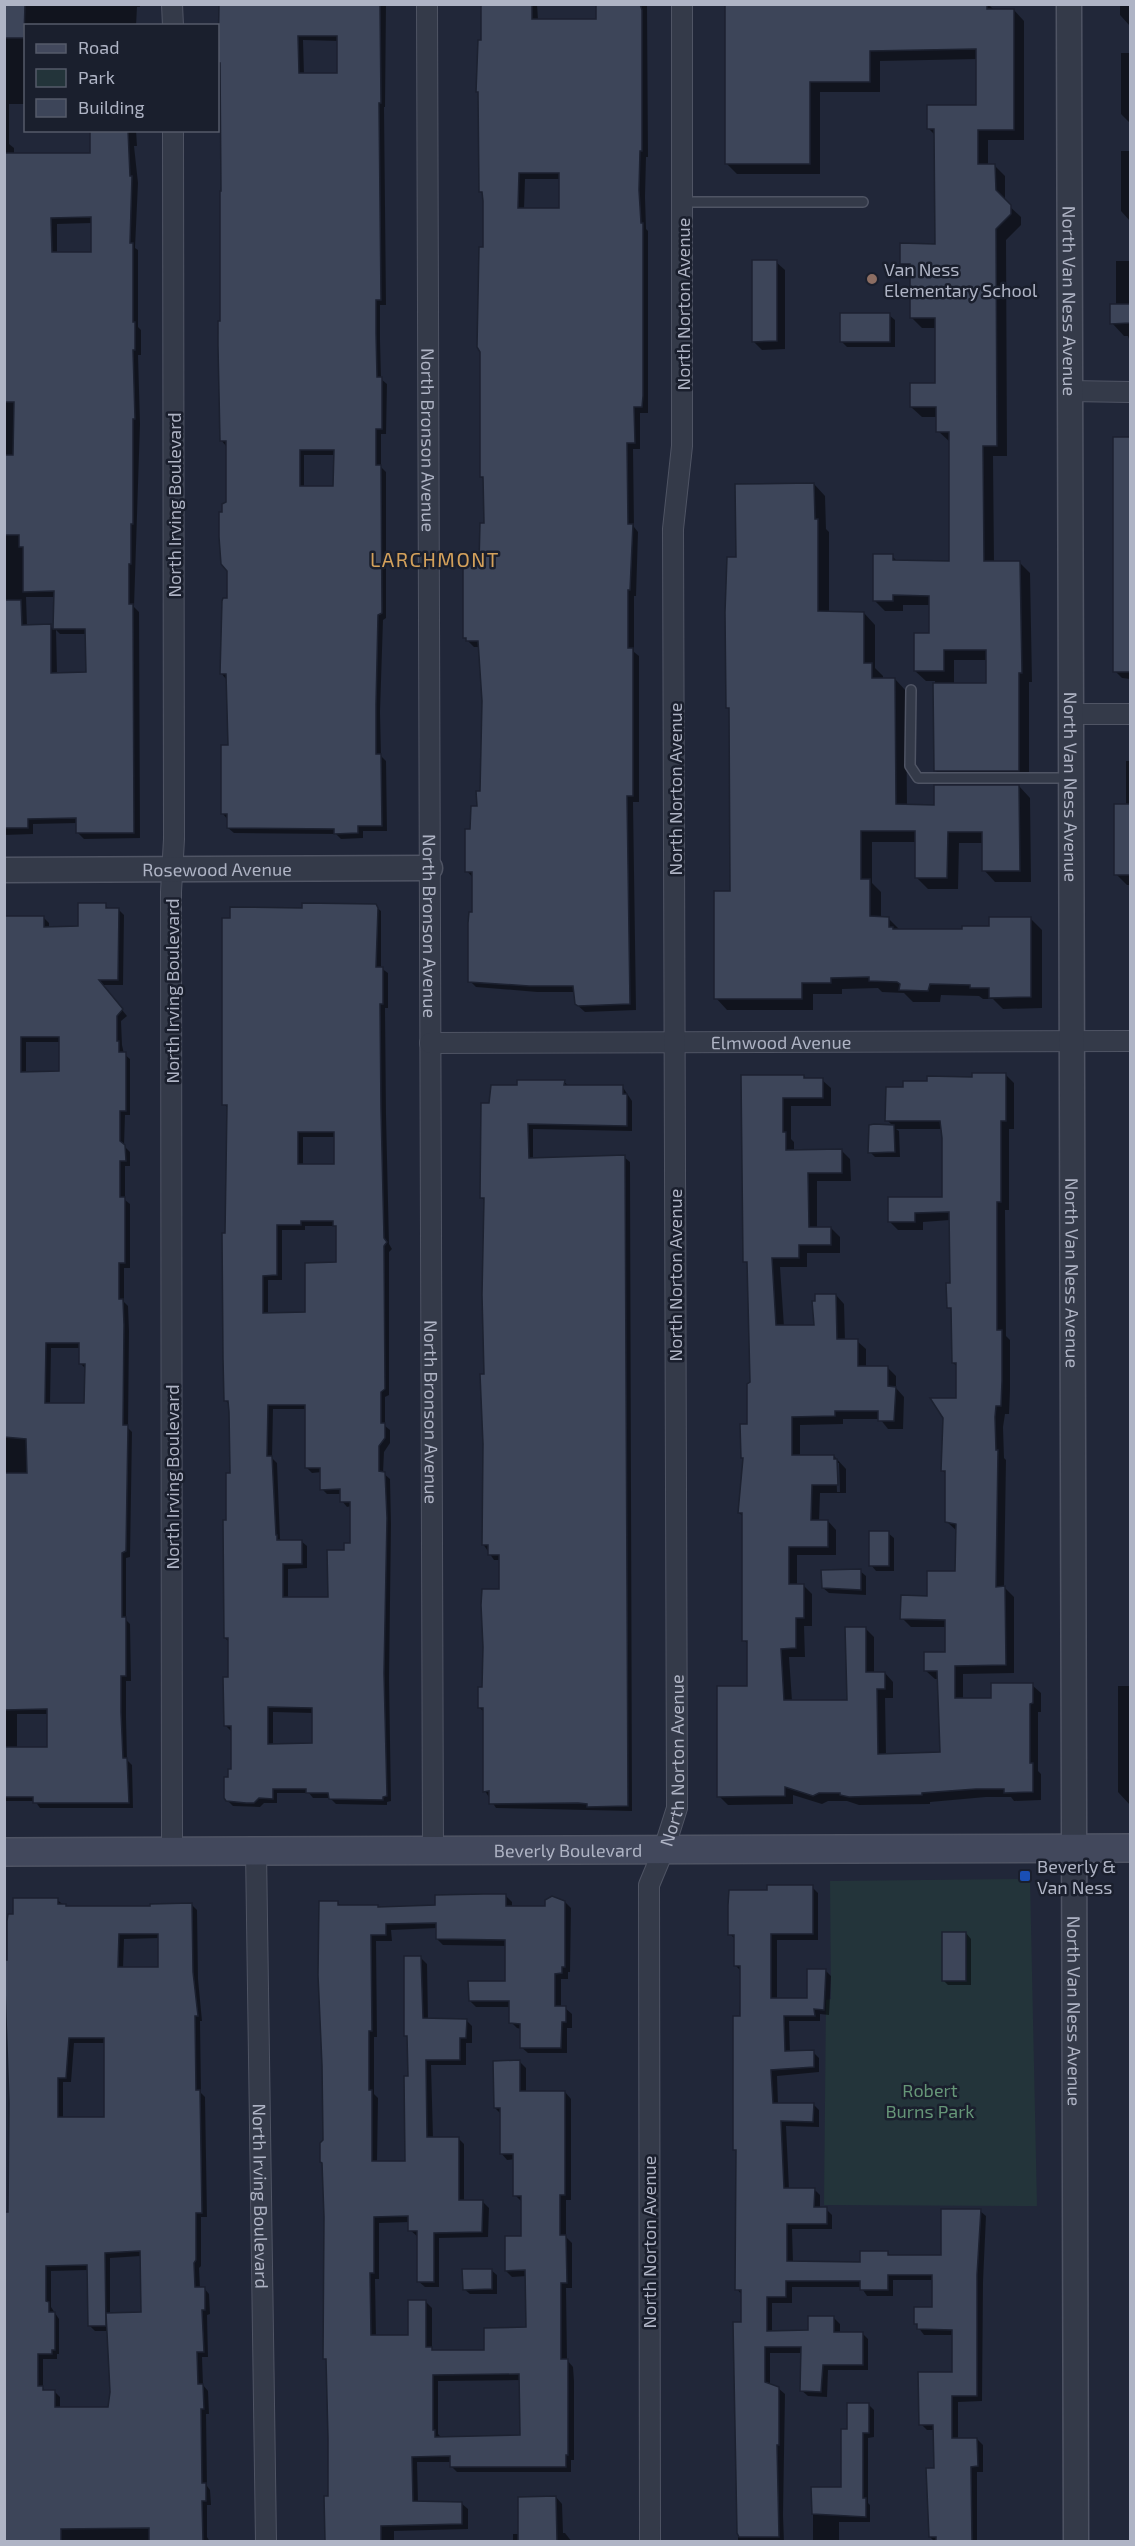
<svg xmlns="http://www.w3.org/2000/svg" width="1135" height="2546" font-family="'Exo 2',sans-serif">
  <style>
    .green { fill: #23343a }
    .shadow { fill: #0007; fill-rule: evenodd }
    .building { fill: #3d4559; stroke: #1c2130; stroke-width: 1.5; fill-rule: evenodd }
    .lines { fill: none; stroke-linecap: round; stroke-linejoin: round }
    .service-casing { stroke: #4f5464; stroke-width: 12 }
    .minor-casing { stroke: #4f5464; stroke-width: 22 }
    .tertiary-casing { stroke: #4f5464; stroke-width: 27 }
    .secondary-casing { stroke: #4f5464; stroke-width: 30 }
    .service { stroke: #343a49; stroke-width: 9 }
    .minor { stroke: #343a49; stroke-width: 20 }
    .tertiary { stroke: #343a49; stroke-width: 24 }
    .secondary { stroke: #42485c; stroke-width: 27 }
    .education-dot { fill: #8d6e63; stroke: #1a1f2d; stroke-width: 2 }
    .transit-dot { fill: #1a4fb4; stroke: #1a1f2d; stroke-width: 2 }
    .labels { text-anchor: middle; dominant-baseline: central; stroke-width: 5; stroke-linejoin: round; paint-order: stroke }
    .poi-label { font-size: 18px; fill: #afb4c5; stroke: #1a1f2d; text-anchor: start }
    .street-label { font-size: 18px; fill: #afb4c5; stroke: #1a1f2d }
    .park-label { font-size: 18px; fill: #669678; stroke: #1a1f2d }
    .neighbourhood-label { font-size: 20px; letter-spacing: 1.5px; fill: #d4a15b; stroke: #1a1f2d }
  </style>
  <rect width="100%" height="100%" fill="#212739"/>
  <path class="green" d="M1030,1879L1037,2206L824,2205L826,2000L831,1999L830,1881Z"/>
  <path class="shadow" d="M4,4H140V7H137L136,26H26V104H9V144L14,148V155H92L91,130H136L137,146H134L138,183L135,248L138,250V327L141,330V355H138L140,424L134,607L139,612L140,838L84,839L78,833V823L33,824V834L4,835ZM92,223V253H57V224ZM26,597H55L54,630L50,626H27ZM56,630L60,634H87L88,673L57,674Z
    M221,4H386L385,107H384L386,305H380V340L381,379L387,384L386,434H381V467L386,472V618L383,620L380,712L381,756L386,761L387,831H363V838L341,839L336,834L234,833L228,828V820L223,814L229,747L226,679L221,673L228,600V570L224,513L228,503L226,446L221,440ZM303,40L339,41V75H304ZM304,455H335V487H304Z
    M481,4H537L538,20H597V4H647L648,157H646L645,197L646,229L648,231V413H640V449H633L634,527L638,532L636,596H634V652L639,656V802H633L636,1010L585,1012L576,1004L575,992H537L476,987L470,981L474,879L467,871L472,830L481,793L484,736L480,647H474L464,637L480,564L486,524L485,480L481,477L485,248L484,195L480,191ZM525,179H561V209H524Z
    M727,4H810V7L988,4L994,10H1014L1024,21V140H988V166H995L1005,176V202L1021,217V225L1006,240L1007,456H993L994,563H1020L1030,573L1032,682H1029V781H947L936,771L935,681H926L915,671L930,634V605H903V611H885L875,601L892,556L898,562H951L950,442L938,431V417H922L911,407L937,384V328H922L911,317V273L901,263L937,245L936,136L929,129L978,106V59L880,61V92H820V174H737L727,164ZM954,660H988V684H954Z
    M1120,4H1130V26L1120,15Z
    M1121,53H1130V123L1121,114Z
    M1121,151H1130V221L1121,211Z
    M1116,261H1130V342L1128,336H1124L1112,323L1116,305Z
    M776,262L785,270V349L762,350L753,341Z
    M889,315L895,320V347H847L842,342Z
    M1130,438V679L1122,678L1115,671Z
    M814,484L825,496L826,529L829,532V613H864L875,625V668L883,676V680L895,679L906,691L907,806H936L1019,786L1030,798L1031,882H995L984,870V843H959L958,889H928L916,877V842H872V883L881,892V918H888L901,931H963L1030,918L1042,930V1008L1003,1009L993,999H983L979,996L941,995L940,1002H913L904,993L882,992L878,988L842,989V994H813V1010H727L716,998L732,892L730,710L728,708L737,559Z
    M1126,761H1130V885H1127L1116,874L1126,805Z
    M105,905L110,910H119L124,915L123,985H102L127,1016L121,1021L122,1045L124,1054L130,1059V1115H125L124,1146L130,1152V1166H125V1200L130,1204V1268H124V1302L128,1306L129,1331L128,1428L132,1432L130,1557L126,1558V1620L130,1624L131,1681H126V1718L127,1760L132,1765L133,1808H40L35,1801H4V917H43L49,923V928H80ZM26,1042H60V1073H26ZM51,1348H80V1363L86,1369V1404H50ZM17,1714H49V1748H17Z
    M375,906L381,911V968L388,973V1008H385L386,1115L389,1244L392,1249L389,1252V1395L385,1397V1426L390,1430V1443L384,1452L383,1473L390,1479L391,1524L389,1679L391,1801L387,1802V1805L336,1804L330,1798H313L309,1793H277V1803H264L260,1807L233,1806L227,1800L232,1771L231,1731L226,1726L230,1679V1643L225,1638L231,1474L230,1405L225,1400L228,1108L224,1104L304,910ZM303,1137H336V1165L303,1166ZM305,1226H335L338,1228V1264L306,1314L268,1315V1280H282V1230H305ZM273,1409H306V1467L312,1473L322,1472V1489L327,1494H342V1501L347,1507L351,1506V1545L345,1551L330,1598H288V1569L307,1568V1546L301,1541H282L280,1539L277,1463L272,1458ZM273,1712L313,1713V1744L273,1745Z
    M1129,918H1130V966Z
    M1005,1074L1014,1083V1129H1009V1210H1005L1006,1336L1010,1340V1390L1009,1414H1005L1003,1427L1004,1458L1006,1460L1004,1587L1014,1597V1673L963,1674V1700H992L1032,1685L1041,1693V1712H1038V1771L1041,1774V1800L1014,1801L1011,1797H986L930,1802V1804L859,1805L847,1801H828L822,1804L793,1795V1804L728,1805L719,1796L749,1688L748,1644L744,1640V1517L739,1513L744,1459L742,1457L749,1425L751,1383L748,1265L745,1261L742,1077L804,1076L807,1080H822L831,1088V1106H791V1139L794,1142V1151L841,1150L850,1159L851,1181H817V1228H831L840,1237V1253H807V1267H780L784,1327L816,1326L836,1295L844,1304L845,1341H857L866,1349V1367H887L896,1376V1388L904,1397L903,1429H888L880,1419H843V1424L800,1425V1456H834L846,1469V1493H820L819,1521H828L836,1530V1555H797V1586H804L812,1594V1626H804L805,1657H789L792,1701L848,1702L865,1628L874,1637V1673H885L893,1682V1698H885L886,1755L942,1754L939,1679H935L926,1671L947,1653L946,1627H911L902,1618L957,1572V1531L947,1522V1475L943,1471L958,1400V1367L953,1363V1311L949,1307L952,1285L950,1220L923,1222V1230H898L889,1221L943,1199L942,1129H896L899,1131L900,1157H875L870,1152L893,1126L887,1120L905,1089ZM836,1463H839L840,1492H837Z
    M564,1082L569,1086H622L632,1101V1131L533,1129V1159L624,1157L630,1162L632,1811L496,1808L485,1791V1713L479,1707L500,1591V1560H494L483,1544L485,1201L481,1197L491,1104L518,1087Z
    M888,1533L894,1538V1571H876L871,1565Z
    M860,1571L866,1576V1595L829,1593L823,1588Z
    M1130,1682V1805L1118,1792V1686H1130Z
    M812,1887L818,1893V1940H777V2000L809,1999L825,1970L831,1976L829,2015L820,2014V2021H789L790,2052H813L819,2058V2072L777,2076L778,2104H813L819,2110V2127L786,2126L789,2189H814L820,2195V2209H826L832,2215V2229H792L793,2262L861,2264L888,2253L891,2256H942L980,2211L986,2216L983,2282L982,2401L958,2402V2439H977L983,2445V2472H977V2542H935L930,2537L935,2470V2430H927L921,2424L953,2373V2335H924L915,2323L933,2309V2280H893V2296H867L861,2287H792V2303H772V2332H810L834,2318L840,2324V2334L862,2333L868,2339V2370H828L827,2397L808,2396L801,2390L803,2353H770V2385L778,2388L785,2394L783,2515L784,2542H738V2420L742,2295L737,2289L738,2152L735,2149L741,1971L735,1965V1939L730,1934L769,1892Z
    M505,1895L512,1902V1908H546L565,1902L571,1908L570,1972H568V1979H561V2008H565L572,2014V2028H567V2053H528L521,2047V2029L517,2028L511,2022V2007H476L470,2001L507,1983V1946L443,1945L437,1939V1928L391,1930L392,1941H376L377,2037H374V2094L378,2098L377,2163H407L410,2078L409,2039L405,2035L421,1958L427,1964L428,2020H466L472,2026V2043H466V2065H431L433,2138H458L464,2144V2202H483L489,2208L488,2237L439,2238V2287H425L418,2281V2237L410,2230V2222L379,2223V2279H375L376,2337H410L426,2302L432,2308V2349L435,2352H486L527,2329V2276L512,2277L506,2271L522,2237L521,2201L515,2195V2159L507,2160L501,2153V2114L495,2108L520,2062L526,2068V2093L565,2092L571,2099V2200H566V2237L572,2243V2288H566L567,2360L573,2367L574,2381V2460H571V2472H457L451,2466V2462H417L418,2502L461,2503L468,2509V2529L394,2531V2542H325L326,2497H329L324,2141L338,1903L341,1906H378L380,1908L437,1906ZM521,2380V2436L441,2437L438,2434V2381Z
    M57,1900L68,1908H152L192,1905L197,1910L198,1979L202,2021H200L201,2093L205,2097L207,2217H201V2266L199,2268L200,2288H204L209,2294L210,2314L207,2315L208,2357H202L203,2385L208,2391L209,2414H206L207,2486L210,2490L211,2505H207V2537L210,2542H4V2238L9,2213L8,1961L15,1915ZM159,1938V1969L123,1968L124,1939ZM74,2043H106V2119H63V2082H71ZM141,2256L142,2313L110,2314V2258ZM88,2270L89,2325L95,2331H109L111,2392L110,2408H60V2397L54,2391L46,2392L43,2388V2359H57V2354H59V2319L51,2307V2271Z
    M966,1933L971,1939V1985H948L943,1980Z
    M491,2270L497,2275V2294H470L464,2289Z
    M868,2404L874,2410V2437L868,2438V2503L870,2505V2522H839V2542H813V2488H842L849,2431Z
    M556,2497L562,2504L563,2533H565L572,2542H513V2534H520Z"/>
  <path class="building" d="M4,4H25L24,38H4Z
    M219,4H380L381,103H379L381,300H376V333L377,377H382V429H376V465H381L382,613L378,615L376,705V754H381L382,826H358V833L334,834V829L227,828V814H221V745H228L226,674H220L222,601L223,598H227V571L221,564L219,537V512H222V504L226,502V441H220L218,346V321H220V191H221L220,63H218ZM298,36H337V73H299ZM300,450H334L333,486H300Z
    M481,4H532V19H596V4H640L642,10V151H640L639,190L641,223H643V396L642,407H634L635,443H627L628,524H633L630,590H628V648H633V796H627L630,1004L578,1006L575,1004L573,986H529L468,982V923L469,912H472V872H465V829H470L471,806H477L476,791H480L482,701L478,641H466V638H463V567L464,562L479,563L480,523H484L483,477H480V352L477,347L479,247H483V201L482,192H479L478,92H476L478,40H481ZM519,173H559V208H518Z
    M987,4V9H1014V130H978V164H995L996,190L1011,205V214L996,229L997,446H983L984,561H1020L1022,673H1019V771H934L933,683H986V650H944V671H914V633H929V596L893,595V601H873V554H893V560L949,561V432H936V407H910V383H935V318H910V264H900V243L935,244L934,129H927V105H976V49L870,51V82H810V164H725V5Z
    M90,130H128L130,176H132L130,243H133V322H135V350H133L135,419H133V524H131V564H129V604H133L134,833H76V818L28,819V828H4V600H21L22,625L51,624V673L86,672L85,629H53L54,591L23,592V547H19V535H4V455H13L14,402H4V153H90ZM91,217V252H52L51,218Z
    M752,260H777V341L752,342Z
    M1110,304H1131V323L1110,324Z
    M840,313H890V342H840Z
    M1113,437H1131V672H1113Z
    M814,483L815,519H818V611L864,612V663H872V678H895L896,804L934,805V785H1019L1020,871H982V832H948L947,878H915V831H861V879H870V916L889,917V927H893V929H962V926H989V917H1031V997L989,998V988H970V985L930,984L928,991L899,990L900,984L897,982L869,981V977L831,978V983H802V999H714V891H730L729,708H726L725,612L727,557H736L735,484Z
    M1114,804H1131V875H1114Z
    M78,903H106V908H119L118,980H99L123,1009L117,1016V1041H119V1052H126V1111H120V1141L125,1145L126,1161H120V1197H125V1263H119V1299H123L124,1325L123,1425H128L126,1551L122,1553V1617H126V1676H121V1712L123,1758H127L129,1803H33V1797H4V1747H47V1709L4,1710V1473H27L26,1439L4,1437V916H44V927L78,926ZM21,1037H59V1071L21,1072ZM46,1343H79V1364H85L84,1403H45Z
    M302,903L376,904L378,908L376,967H383V1004H380L381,1109L384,1238L387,1242L384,1246L385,1389L381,1392V1423H385V1438L379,1446V1471L385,1472L387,1518L384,1673L387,1796L383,1797V1800L329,1799L328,1793H306V1789H273V1799L259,1798L254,1803H246L226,1801L224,1798V1777H228V1769H231V1726H224L223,1677H228V1638H224L223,1520H226V1473H230L229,1412L228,1401H224L223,1359L222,1233H225L227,1105H222V918H230V907L302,908ZM298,1132H334V1164H298ZM301,1221H333V1226H336V1262L305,1263V1312L263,1313V1276L277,1275V1225H301ZM268,1405H305V1468H320V1490L340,1489V1502H350V1543H344V1550H327L328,1597H283V1564H302V1540H277V1535H276L272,1456H267ZM268,1707L312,1708V1743L268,1744Z
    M972,1073H1006V1121H1001V1202H997V1330H1002V1381L1001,1406H996L995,1417L996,1450H998L996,1587L1005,1586L1006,1665L955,1666V1698H991V1683H1033V1703L1030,1704V1763H1033V1792L1004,1793V1789H976L922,1793V1795L849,1797L840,1795V1793H819L813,1796L785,1787V1796L717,1797V1686H747V1641H742V1513H738L743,1458H741L740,1424H747V1384L750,1382L747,1262H743L741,1075H804V1078H823V1098H783V1132H786V1150L842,1149V1173H808L809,1227H831V1245H799V1258H772L776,1325H814L812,1301H815V1294H836L837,1339H858V1366H888V1386L896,1387L894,1421H878V1411H835V1416L792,1417V1455H834V1459H837L838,1485H812L811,1520H828V1547H789V1584H804V1618H796V1648L781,1649L784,1700H847L845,1627H866V1672H885V1689H877L878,1754L940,1752L937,1671H924V1652H945V1620L900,1619L901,1595L927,1596V1571H955L956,1524L945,1522V1471H941L943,1418L930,1398H956V1363H952L951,1308H947L946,1283H950L949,1212L915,1213V1222H888V1197H942V1138L940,1121H885L886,1087H903V1081H927V1076L972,1077Z
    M517,1080H565L564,1085H623V1094H627V1126L528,1124L529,1158L625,1155L628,1806L587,1807V1804L578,1803L489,1804V1791L483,1792V1708H478V1687H482L483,1647L481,1605L482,1589H499V1555H488V1545H482L483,1444L480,1374H484L482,1295L484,1198H480L481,1103H489L491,1085H517Z
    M874,1124L894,1125L895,1152L868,1153L869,1125Z
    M869,1531H889V1566H869Z
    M861,1569V1590L822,1588L821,1570Z
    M767,1885H813V1934H771V1998H807V1969H826L824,2010L814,2009L815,2016H784L785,2051L814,2050V2067L771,2070L773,2103H814L813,2122L781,2121L784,2188H815L814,2207H827V2224H787V2261L860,2262V2251H888V2255H941V2209H981L977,2275V2396H952V2438H977L978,2466L971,2467L972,2541H936V2537H929L926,2468H934L933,2425H919L918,2372H952V2330L917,2329V2324H914V2307H932V2275H888V2290H860V2281H786V2297H767V2331L808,2330V2316H834V2332H863V2365H823L821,2392L800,2391L801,2347H765V2382L779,2387V2445H777L779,2537H739L737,2533L733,2322H741V2290H735L736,2150H733V2016H740V1966H734V1935H728V1905L729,1890H767Z
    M483,1894H506V1906H545V1900L552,1896L565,1901V1967H562V1973L555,1974V2006H566V2022H562L561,2048H520V2024L509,2023V2001H469L468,1981H505V1940L436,1939V1923L386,1924V1935H371L372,2031H369V2090H372V2161H405L404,2076H408L407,2036H404V1956H421L423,2018L467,2019L466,2038H460V2060H426L427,2137H459V2200H483L482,2232L434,2233V2282H417V2231H408V2216L374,2217V2273H370L371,2335H408V2300H426V2347H432V2350H484V2328L526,2327L525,2270L505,2271V2236H521V2196H513V2154H500V2108H494L493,2061L520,2060V2091H565V2195H560V2235H566L567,2283H561V2359H568V2455H566V2467H450V2456L412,2457L413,2501L462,2502V2524L381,2526V2541H325L324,2496H328V2438L326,2359H323L324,2217L322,2163L320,2162V2143L323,2140L322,2065L318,1975L319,1901H338V1905H378V1907L435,1905V1895ZM519,2374L520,2435L435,2437V2430H433V2375Z
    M13,1898H58V1904H66V1906H150V1904L192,1903L193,1972L198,2016H195L196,2090H200L202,2213H196V2260L194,2263L195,2287H205V2310H202L204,2352H197L198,2384H203L204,2409H201L202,2483H206V2501H202L203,2541H149V2528L61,2529V2541H4V2212H8L9,2103L4,1960H7V1921L8,1914H13ZM119,1934H158V1967H118ZM69,2038H104V2117H58V2078H66ZM140,2251L141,2312L106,2313L110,2392L108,2407H55V2390H43V2386H38V2354H52V2350H55V2312H49V2302L46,2301V2266L87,2265L88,2326H106L105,2253Z
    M942,1932H966V1981H942Z
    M462,2269H492V2289L463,2290Z
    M847,2403H869V2433H863V2498H866V2517L812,2514L811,2487H841V2429H847Z
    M556,2496L557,2541H518V2497Z"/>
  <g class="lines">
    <g class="service-casing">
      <path id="service" d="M683,202H863
        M911,690L910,766L918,778H1070"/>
    </g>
    <g class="minor-casing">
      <g id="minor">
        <path d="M172,4L173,26"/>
        <path id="s1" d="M427,4L433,1850"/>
        <path d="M1070,391L1130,392"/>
        <path d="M1070,714H1130"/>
        <path id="s2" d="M430,1043L1130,1041"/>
        <path id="s3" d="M256,1850L266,2542"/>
        <path d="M172,1851L171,892L174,839L173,130"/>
        <path id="s4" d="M650,2542L649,1885L664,1849L677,1808L673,529L682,446V4"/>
      </g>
    </g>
    <g class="tertiary-casing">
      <g id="tertiary">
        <path id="s5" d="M1069,4L1076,2542"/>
        <path id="s6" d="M4,870L430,868"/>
      </g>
    </g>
    <g class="secondary-casing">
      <g id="secondary">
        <path id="s7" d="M4,1852L1130,1848"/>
      </g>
    </g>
    <use href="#service" class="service"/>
    <use href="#minor" class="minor"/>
    <use href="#tertiary" class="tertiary"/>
    <use href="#secondary" class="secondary"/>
  </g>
  <circle class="education-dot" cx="872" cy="279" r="6"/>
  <rect class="transit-dot" x="1019" y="1870" width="12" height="12" rx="3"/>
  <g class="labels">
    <g class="poi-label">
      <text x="884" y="269">Van Ness<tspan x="884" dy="21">Elementary School</tspan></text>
      <text x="1037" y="1866">Beverly &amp;<tspan x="1037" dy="21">Van Ness</tspan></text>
    </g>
    <g class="street-label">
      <text stroke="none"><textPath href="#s5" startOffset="297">North Van Ness Avenue</textPath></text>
      <text transform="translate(683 304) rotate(-90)">North Norton Avenue</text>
      <text stroke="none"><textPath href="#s1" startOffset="436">North Bronson Avenue</textPath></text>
      <text transform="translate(174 505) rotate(-90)">North Irving Boulevard</text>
      <text stroke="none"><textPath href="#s5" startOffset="783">North Van Ness Avenue</textPath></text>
      <text transform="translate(675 789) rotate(-90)">North Norton Avenue</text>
      <text stroke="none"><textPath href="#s6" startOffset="213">Rosewood Avenue</textPath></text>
      <text stroke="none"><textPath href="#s1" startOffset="922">North Bronson Avenue</textPath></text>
      <text transform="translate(172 991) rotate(-90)">North Irving Boulevard</text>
      <text stroke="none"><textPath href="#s2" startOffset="351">Elmwood Avenue</textPath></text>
      <text stroke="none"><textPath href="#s5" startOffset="1269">North Van Ness Avenue</textPath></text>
      <text transform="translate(675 1275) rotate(-90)">North Norton Avenue</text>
      <text stroke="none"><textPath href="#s1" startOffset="1408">North Bronson Avenue</textPath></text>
      <text transform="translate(172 1477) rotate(-90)">North Irving Boulevard</text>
      <text stroke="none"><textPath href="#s4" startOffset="786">North Norton Avenue</textPath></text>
      <text stroke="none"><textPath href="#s7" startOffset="564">Beverly Boulevard</textPath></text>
      <text stroke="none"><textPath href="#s5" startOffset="2007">North Van Ness Avenue</textPath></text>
      <text stroke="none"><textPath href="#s3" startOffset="346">North Irving Boulevard</textPath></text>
      <text transform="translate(649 2242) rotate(-90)">North Norton Avenue</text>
    </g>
    <g class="park-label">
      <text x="930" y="2090">Robert<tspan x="930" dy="21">Burns Park</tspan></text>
    </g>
    <g class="neighbourhood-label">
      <text x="435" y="559">LARCHMONT</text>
    </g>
  </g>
  <rect width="1135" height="2546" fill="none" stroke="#afb4c5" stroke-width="12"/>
  <rect x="24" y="24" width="195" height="108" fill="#1a1f2d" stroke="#565b6a" stroke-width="1.5"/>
  <rect x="36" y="44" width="30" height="9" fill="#42485c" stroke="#565b6a" stroke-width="1.5"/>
  <text x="78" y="54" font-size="18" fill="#afb4c5">Road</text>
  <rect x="36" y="69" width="30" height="18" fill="#23343a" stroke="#565b6a" stroke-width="1.5"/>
  <text x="78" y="84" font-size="18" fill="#afb4c5">Park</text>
  <rect x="36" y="99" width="30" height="18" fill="#3d4559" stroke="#565b6a" stroke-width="1.5"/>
  <text x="78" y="114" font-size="18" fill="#afb4c5">Building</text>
</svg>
